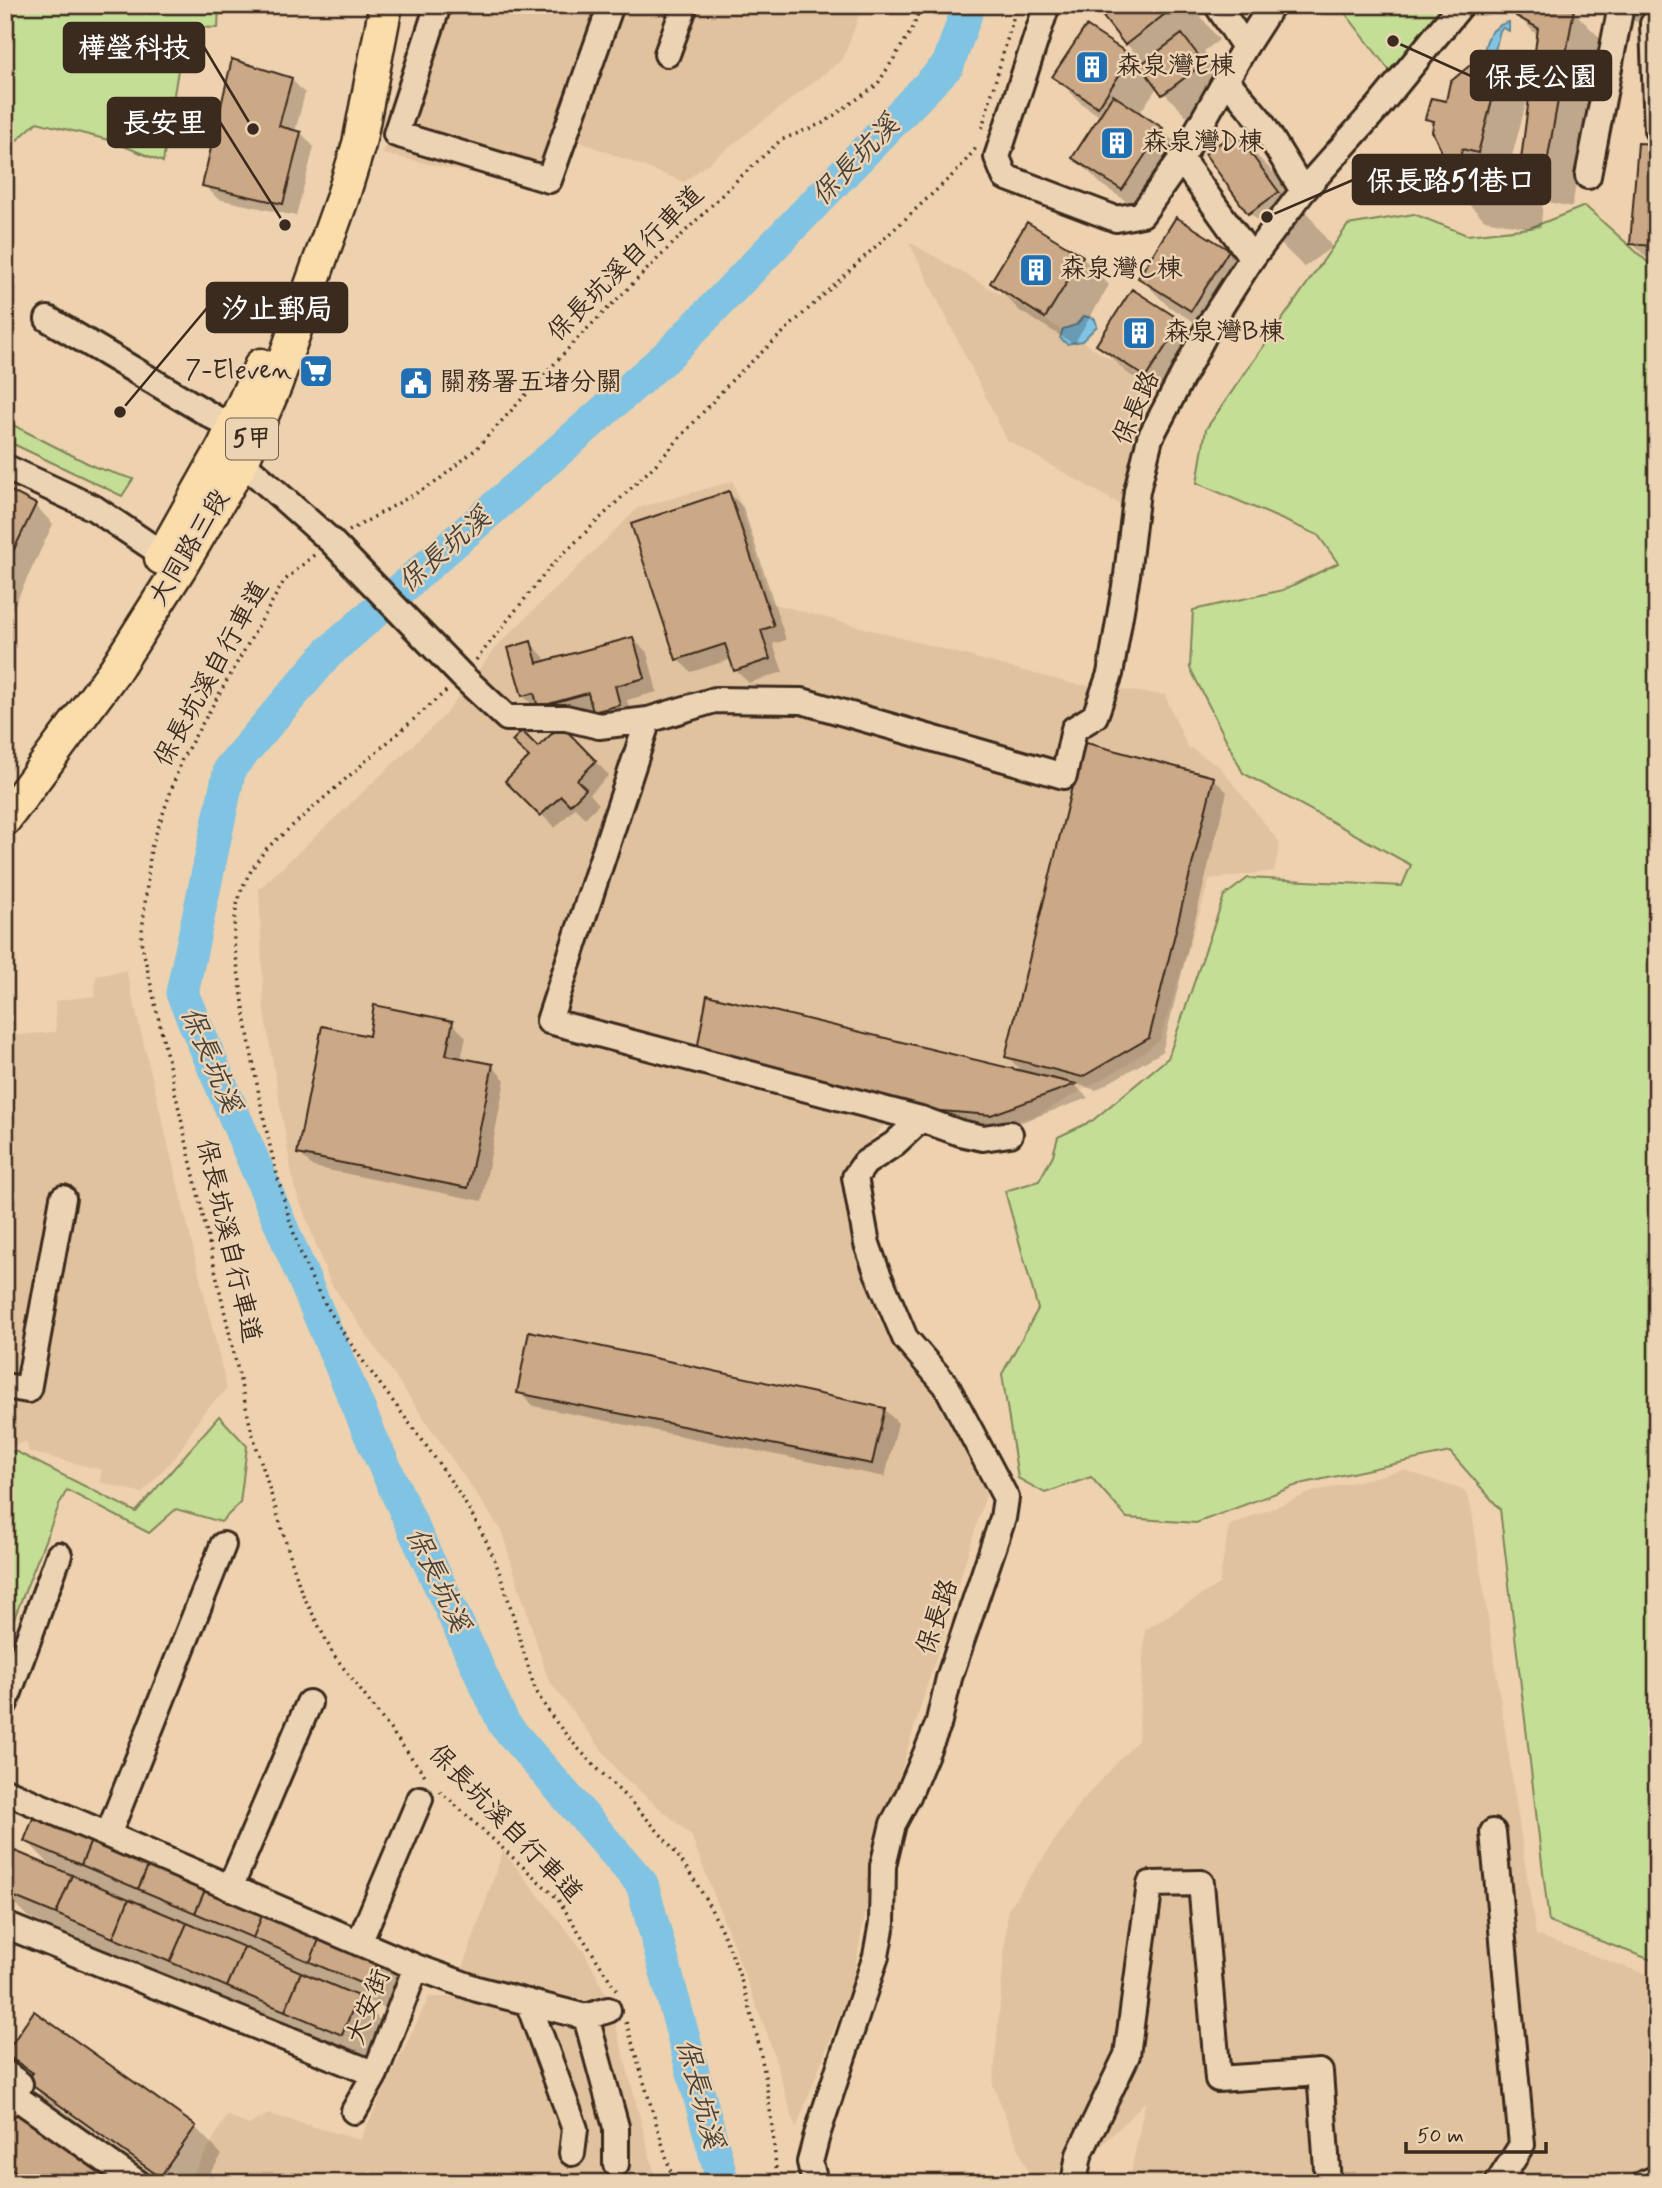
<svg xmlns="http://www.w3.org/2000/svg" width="1662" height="2188" font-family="Mynerve,'LXGW WenKai TC',sans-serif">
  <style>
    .built { fill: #e1c29f }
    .green { fill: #c4de95; stroke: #80845a; stroke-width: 2 }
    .water { fill: #81c3e2; stroke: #658694; stroke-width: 2 }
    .shadow { fill: #0003; fill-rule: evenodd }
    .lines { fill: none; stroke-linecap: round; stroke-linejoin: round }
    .river { stroke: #81c3e2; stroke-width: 33 }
    .building { fill: #cba886; stroke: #3b2a1e; stroke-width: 2 }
    .minor-casing { stroke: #3b2a1e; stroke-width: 30 }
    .major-casing { stroke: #3b2a1e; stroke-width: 37 }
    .path { stroke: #3b2a1e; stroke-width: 3.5; stroke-dasharray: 2 5; stroke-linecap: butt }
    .minor { stroke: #ebd3b3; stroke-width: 24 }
    .major { stroke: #fbddab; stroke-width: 32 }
    .labels { text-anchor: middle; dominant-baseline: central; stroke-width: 5; stroke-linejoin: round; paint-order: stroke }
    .shield { fill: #ebd3b3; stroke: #705d4b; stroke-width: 2 }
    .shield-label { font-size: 24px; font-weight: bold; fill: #3b2a1e }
    .poi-label { font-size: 26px; fill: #3b2a1e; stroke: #ebd3b3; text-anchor: start }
    .street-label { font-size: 26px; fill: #3b2a1e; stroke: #ebd3b3 }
    .water-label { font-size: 28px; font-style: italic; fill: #46413b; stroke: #ebd3b3 }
    .leader { fill: none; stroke: #3b2a1e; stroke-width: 2.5 }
    .callout-dot { fill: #3b2a1e; stroke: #ebd3b3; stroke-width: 2.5 }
    .callout { fill: #3b2a1e; stroke: #3b2a1e; stroke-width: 2.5 }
    .callout-label { font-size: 28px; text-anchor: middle; font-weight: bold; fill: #fff }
  </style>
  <rect width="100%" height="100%" fill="#eed1ae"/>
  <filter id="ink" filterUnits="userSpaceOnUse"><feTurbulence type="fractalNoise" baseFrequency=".0143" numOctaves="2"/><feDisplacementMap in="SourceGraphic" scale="14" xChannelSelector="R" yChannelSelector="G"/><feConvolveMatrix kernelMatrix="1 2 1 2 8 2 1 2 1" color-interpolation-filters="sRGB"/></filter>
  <g filter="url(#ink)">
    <path class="built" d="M428,5H863L843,59L684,182L578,141L557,192L383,154Z
      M909,242L1080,340L1147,383L1121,505L1007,440Z
      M733,481L771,603L1073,684L1165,695L1187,746L1220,767L1280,843L1274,871L1210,879L1160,1040L1127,1065L1036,1116L987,1128L892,1116L845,1168L850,1205L871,1275L877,1317L936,1383L991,1478L880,1839L852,1982L796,2129L768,2036L691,1835L621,1775L548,1679L501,1530L330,1282L294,1186L264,1011L259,889L443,717L497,646L638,508Z
      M126,970L227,1389L203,1413L177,1455L142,1493L100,1482L102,1470L29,1452L26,1442L5,1447V1036L56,1032L55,1001L95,996L96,976Z
      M1404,1470L1465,1491L1471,1506L1536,1935L1657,1978V2183H1129L1145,2102L1092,2155L1032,2182L993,2085L1008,1909L1081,1802L1138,1740L1145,1630L1219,1584L1229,1526L1312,1492Z
      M503,1851L585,1953L610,2003L657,2183H188L227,2115L248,2125L269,2114L360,2140L429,1997H453Z"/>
    <path class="green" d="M5,5H219L218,28L185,27L163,162L109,140L37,122L5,151Z
      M1339,5H1449L1392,74Z
      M1585,206L1651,265L1657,267V1962L1549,1922L1500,1509L1450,1452L1300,1484L1196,1523L1127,1518L1091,1477L1045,1493L1018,1478L1002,1374L1038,1309L1005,1191L1039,1181L1053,1155L1058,1137L1092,1121L1168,1058L1224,896L1248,878L1402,886L1411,865L1243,773L1190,668L1193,610L1283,590L1338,563L1318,535L1197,483L1206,429L1348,225L1414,214L1467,235L1530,228Z
      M5,421L95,467L133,479L122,496L5,440Z
      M219,1416L247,1446L240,1503L221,1522L176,1509L149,1533L67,1490L60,1503L5,1641V1453L15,1451L136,1512Z"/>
    <path class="water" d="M1509,22V31L1503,28L1500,30L1494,55L1491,56L1485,47C1488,33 1496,25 1509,22Z
      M1084,316L1095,319L1097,326L1082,341L1067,344L1060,338L1063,329L1076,325Z"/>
    <path class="shadow" d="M1097,5H1192L1219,40L1204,51L1231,91L1191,121L1158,86L1139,114L1161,129L1189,157L1150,217L1102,185L1074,157L1101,117L1082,104L1054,76L1131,58L1140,68L1146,63L1126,44Z
      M1595,5H1657V30Z
      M1573,11L1601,39L1572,207L1548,202L1543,197L1541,227L1534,229L1485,220L1457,193L1459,183L1447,171L1435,126L1427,118L1500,68L1528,96L1511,160L1521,169L1539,37L1518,16Z
      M291,79L305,93L295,132L301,133L314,147L296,216L218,199L204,185Z
      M1235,134L1290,189L1332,247L1304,267L1250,213Z
      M1657,146V258L1646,257L1632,243Z
      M1177,219L1228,251L1256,279L1220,338L1168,306L1140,278Z
      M1082,257L1109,285L1074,344L1020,311L992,283Z
      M1133,291L1181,323L1209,350L1174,404L1126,372L1098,345Z
      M5,490L35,505L53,524L6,623Z
      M729,493L743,507L786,640L773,644L783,672L749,683L735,670L732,659L691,672L677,659Z
      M633,639L647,652L657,692L627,700L632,718L608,724L594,708L553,719L537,709L523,696L531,643L544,657L546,662Z
      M561,727L609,775L590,794L599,804L585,818L575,808L555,828L508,781Z
      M1213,778L1227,792L1162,1052L1096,1090L1073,1083L1088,1098L1005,1128L943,1123L713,1063L1024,1074L1007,1056Z
      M452,1023L466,1037L461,1060L492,1066L505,1080L482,1201L313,1167L299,1153L370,1038Z
      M519,1392L885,1410L898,1423L885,1477L533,1406Z
      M41,1804L410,1976L395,2012L356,1996L385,2025L370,2062L28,1917L5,1894V1878L54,1869L26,1840Z
      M5,1932L17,1944L5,1979Z
      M6,2053L195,2127L222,2155L203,2183H166L168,2180L57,2101V2106L165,2183H160L125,2158L112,2177L120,2183H23L5,2169V2098L34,2100L40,2092L29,2081L31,2078ZM49,2102L80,2126L77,2130L45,2107ZM90,2133L114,2150L111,2154L88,2137Z"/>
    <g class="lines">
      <path class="river" d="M723,2183L642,1884L504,1724L371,1437L182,993L230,768L328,653L669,354L948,65L969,5"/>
    </g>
    <path class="building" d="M1094,5H1158L1165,14L1125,45Z
      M1521,5H1564L1574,9L1544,180L1519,175L1538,28L1516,16Z
      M1633,5H1657V15Z
      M1086,26L1132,56L1098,107L1052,77Z
      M1182,34L1204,63L1162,95L1140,65Z
      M232,59L292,78L279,126L301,132L283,204L202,186Z
      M1475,61L1501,67L1478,153L1462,149L1457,174L1445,172L1441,150L1432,131L1434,121L1425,119L1431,98L1446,101L1450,82Z
      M1113,95L1163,128L1122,190L1072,158Z
      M1235,132L1279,192L1248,214L1205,154Z
      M1638,143L1657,144V222L1654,221L1653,246L1630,244Z
      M1176,217L1229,250L1191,311L1138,278Z
      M1027,222L1083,256L1045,318L990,283Z
      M1132,289L1182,321L1146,377L1096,345Z
      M5,488L36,504L5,568Z
      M729,491L774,626L761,630L770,659L734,671L725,644L676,660L631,524Z
      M633,637L645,678L615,686L620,705L593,712L588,693L538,707L534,693L522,696L508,648L531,641L537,663Z
      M561,725L596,761L577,780L586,789L570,805L561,796L540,816L505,781L529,757L512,741L522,731L538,747Z
      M1083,742L1214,777L1149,1038L1082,1077L1005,1057Z
      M707,995L1076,1084L991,1115L928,1110L697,1050Z
      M374,1005L453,1021L446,1055L493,1064L468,1188L297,1154L322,1026L369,1036Z
      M529,1331L885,1408L872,1464L517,1393Z
      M40,1801L97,1826L81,1865L24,1841Z
      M97,1826L155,1850L138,1889L81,1865Z
      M155,1850L212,1874L195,1913L138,1889Z
      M15,1851L72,1875L56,1914L5,1893V1874Z
      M212,1874L269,1898L253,1938L195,1913Z
      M72,1875L129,1899L113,1938L56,1914Z
      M269,1898L326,1922L310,1962L253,1938Z
      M129,1899L187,1923L170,1962L113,1938Z
      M326,1922L384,1947L367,1986L310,1962Z
      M187,1923L244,1947L227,1987L170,1962Z
      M244,1947L301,1972L285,2011L227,1987Z
      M301,1972L358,1996L342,2035L285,2011Z
      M34,2011L196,2126L160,2177L26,2081L33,2073L5,2054Z
      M15,2106L123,2183H31L5,2164V2120Z"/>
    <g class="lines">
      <g class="minor-casing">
        <path id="minor" d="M438,5L396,134L549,180L611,5
          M1047,5L997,157L1005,177L1116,219L1142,214L1181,159L1252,258
          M1217,5L1245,47L1226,80L1260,120L1303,191
          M1653,24L1657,130
          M1245,47L1272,5
          M667,54L685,5
          M1181,159L1226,80
          M1588,176L1620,11
          M48,319L232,428
          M231,452L331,541L462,676L507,718H566L599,726L648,720L715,700L802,701L1064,776L1074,729L1095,716L1110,674L1127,575L1137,491L1150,438L1211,322L1252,258L1303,191L1379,106L1461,5
          M5,467L94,508L177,564
          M648,720L549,1021L921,1119L960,1133L983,1138L1010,1134
          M5,1386L28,1390L63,1198
          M5,1703L59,1555
          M5,1791L416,1967L477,1989L586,2017L608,2010
          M1493,1832L1522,2145L1498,2183
          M108,1835L223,1545
          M230,1888L309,1703
          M5,1925L375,2074
          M359,1943L420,1799
          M528,2002L575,2129L572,2153
          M586,2017L616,2127V2164
          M5,2073L20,2084L8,2104
          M13,2095L138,2183
          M354,2111L375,2074L416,1967
          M815,2183L810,2162L817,2135L876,1956L882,1923L883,1866L893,1824L908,1796L938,1725L949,1678L1003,1518L1006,1498L946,1385L905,1338L877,1272L867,1244L855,1177L865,1163L894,1144L921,1119
          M1074,2183L1079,2155L1127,2055L1150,1884L1201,1883L1218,2079L1320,2072L1328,2183
          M1645,2183L1657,2178"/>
      </g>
      <g class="major-casing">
        <path id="major" d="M161,558L224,446L261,365
          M5,819L115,670L181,566L242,462L275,386L342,199L359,144L386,5"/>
      </g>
      <path class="path" d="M982,128L1017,5
        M349,531L436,482L476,449L577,339L736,181L781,140L823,123L877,85L913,28L921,5
        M314,555L284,581L182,759L151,848L141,941L251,1429L301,1591L333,1654L427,1778
        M476,660L551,566L659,461L733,379L958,170L976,148
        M446,691L267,848C242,880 233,902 234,943C246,1023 258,1103 279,1182C289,1219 300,1259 319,1293C367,1379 441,1451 486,1541C505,1579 513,1619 526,1659C530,1672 533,1687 540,1698C570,1749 617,1784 655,1828C742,1925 769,2056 777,2183
        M440,1791L557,1898L617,1991
        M626,2022L674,2183"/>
      <use href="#minor" class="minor"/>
      <use href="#major" class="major"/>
    </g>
  </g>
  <defs>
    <g id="building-square" transform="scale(1.75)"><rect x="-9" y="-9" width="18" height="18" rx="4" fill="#1f6fb2" stroke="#ebd3b3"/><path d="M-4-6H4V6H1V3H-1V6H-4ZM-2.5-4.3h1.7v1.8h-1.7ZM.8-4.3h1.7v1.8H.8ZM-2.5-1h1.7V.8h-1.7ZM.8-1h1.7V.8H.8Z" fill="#fff"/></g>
    <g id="supermarket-square" transform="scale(1.75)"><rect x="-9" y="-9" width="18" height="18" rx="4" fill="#1f6fb2" stroke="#ebd3b3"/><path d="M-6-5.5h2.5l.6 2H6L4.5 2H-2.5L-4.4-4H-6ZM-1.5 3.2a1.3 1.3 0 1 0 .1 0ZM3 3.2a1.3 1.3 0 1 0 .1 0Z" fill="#fff"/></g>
    <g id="civic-square" transform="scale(1.75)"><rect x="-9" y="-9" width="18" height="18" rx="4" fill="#1f6fb2" stroke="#ebd3b3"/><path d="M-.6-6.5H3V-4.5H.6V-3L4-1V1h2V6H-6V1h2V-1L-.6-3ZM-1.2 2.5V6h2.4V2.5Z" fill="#fff"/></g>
  </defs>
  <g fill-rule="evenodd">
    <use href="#building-square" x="1092" y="67"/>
    <use href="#building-square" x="1117" y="143"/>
    <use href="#building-square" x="1036" y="270"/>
    <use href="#building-square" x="1139" y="333"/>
    <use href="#supermarket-square" x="316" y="371"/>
    <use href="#civic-square" x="416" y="383"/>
  </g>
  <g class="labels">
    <rect class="shield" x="226" y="418.5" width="52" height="41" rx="5"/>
    <g class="shield-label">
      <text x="252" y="439">5甲</text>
    </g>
    <g class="poi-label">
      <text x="1116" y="67">森泉灣E棟</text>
      <text x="1142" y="143">森泉灣D棟</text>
      <text x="1060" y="270">森泉灣C棟</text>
      <text x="1164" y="333">森泉灣B棟</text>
      <text x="292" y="371" text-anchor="end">7-Eleven</text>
      <text x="440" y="383">關務署五堵分關</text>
    </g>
    <g class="street-label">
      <text transform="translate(626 264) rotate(-45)">保長坑溪自行車道</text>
      <text transform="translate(1137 408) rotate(-66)">保長路</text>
      <text transform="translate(190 548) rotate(-59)">大同路三段</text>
      <text transform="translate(212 674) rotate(-61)">保長坑溪自行車道</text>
      <text transform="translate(228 1241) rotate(77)">保長坑溪自行車道</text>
      <text transform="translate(938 1617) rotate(-71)">保長路</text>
      <text transform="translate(505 1824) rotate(46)">保長坑溪自行車道</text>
      <text transform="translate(369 2007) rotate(-69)">大安街</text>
    </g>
    <g class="water-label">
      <text transform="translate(856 161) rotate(-46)">保長坑溪</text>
      <text transform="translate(445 551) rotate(-41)">保長坑溪</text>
      <text transform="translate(210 1060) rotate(67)">保長坑溪</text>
      <text transform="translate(437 1580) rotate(65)">保長坑溪</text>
      <text transform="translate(699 2094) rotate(75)">保長坑溪</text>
    </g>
  </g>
  <path class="leader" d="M253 129L204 47M1393 41L1471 76M285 225L220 122M1267 217L1353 180M120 412L207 308"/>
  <g class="callout-dot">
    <circle cx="253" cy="129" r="7"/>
    <circle cx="1393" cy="41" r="7"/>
    <circle cx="285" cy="225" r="7"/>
    <circle cx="1267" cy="217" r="7"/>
    <circle cx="120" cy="412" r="7"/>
  </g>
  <g class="callout">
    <rect x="64" y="23" width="140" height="49" rx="7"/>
    <rect x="1471" y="51" width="140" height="49" rx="7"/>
    <rect x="108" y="98" width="112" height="49" rx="7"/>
    <rect x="1353" y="155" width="197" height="49" rx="7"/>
    <rect x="207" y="283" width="140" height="49" rx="7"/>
  </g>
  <g class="callout-label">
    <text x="134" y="57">樺瑩科技</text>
    <text x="1541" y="86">保長公園</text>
    <text x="164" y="132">長安里</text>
    <text x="1451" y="190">保長路51巷口</text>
    <text x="277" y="318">汐止郵局</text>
  </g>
  <rect width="1662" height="2188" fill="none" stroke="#ebd3b3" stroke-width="28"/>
  <rect x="14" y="14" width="1634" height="2160" fill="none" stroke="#3b2a1e" stroke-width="2.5" filter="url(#ink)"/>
  <path d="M1406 2142v10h140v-10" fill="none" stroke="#3b2a1e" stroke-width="3.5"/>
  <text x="1417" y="2142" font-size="21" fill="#3b2a1e" stroke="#ebd3b3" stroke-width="5" paint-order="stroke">50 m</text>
</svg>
